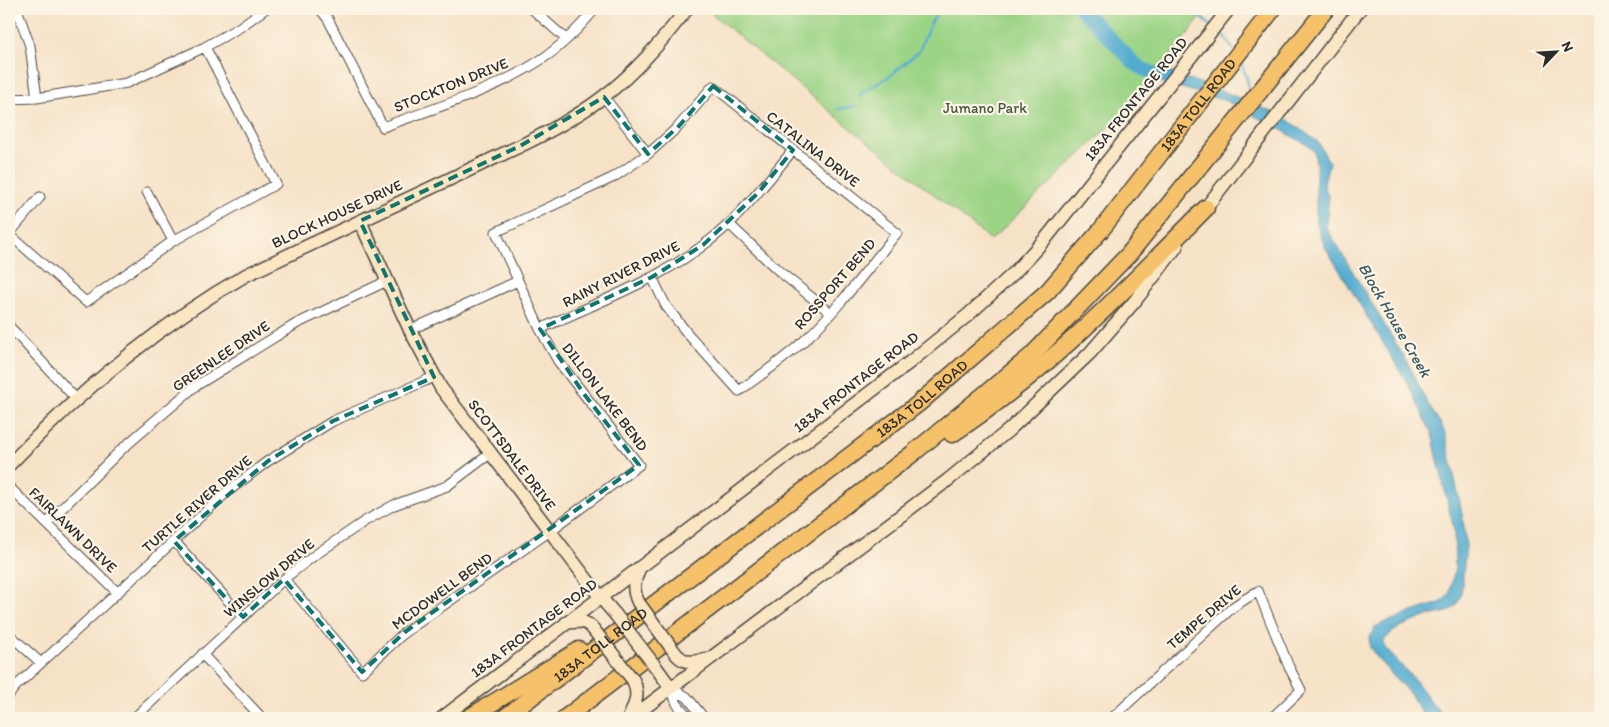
<svg xmlns="http://www.w3.org/2000/svg" width="1609" height="727" font-family="Itim,sans-serif">
  <style>
    .green { fill: #9cd486; stroke: #648058 }
    .water { fill: #52acd0; stroke: #3e6c7e }
    .lines { fill: none; stroke-linecap: round; stroke-linejoin: round }
    .stream { stroke: #52acd0; stroke-width: 2.5 }
    .river { stroke: #52acd0; stroke-width: 14 }
    .street-casing { stroke: #494642; stroke-width: 11 }
    .secondary-casing { stroke: #494642; stroke-width: 15 }
    .highway-casing { stroke: #494642; stroke-width: 19 }
    .street { stroke: #fff; stroke-width: 9 }
    .secondary { stroke: #fbe6c4; stroke-width: 12 }
    .highway { stroke: #f5c16b; stroke-width: 16 }
    .secondary-bridge-casing { stroke: #494642; stroke-width: 15; stroke-linecap: butt }
    .secondary-bridge { stroke: #fbe6c4; stroke-width: 12 }
    .marked { fill: none; stroke: #0f766e; stroke-width: 4; stroke-dasharray: 10 6; stroke-linejoin: round }
    .labels { text-anchor: middle; dominant-baseline: central; stroke-width: 4.5; stroke-linejoin: round; paint-order: stroke }
    .street-label { font-size: 15px; fill: #2b2b2b; stroke: #fcf5e5 }
    .park-label { font-size: 15px; fill: #475542; stroke: #fcf5e5 }
    .water-label { font-size: 16px; font-style: italic; fill: #395865; stroke: #fcf5e5 }
  </style>
  <rect width="100%" height="100%" fill="#fcf5e5"/>
  <filter id="ink" filterUnits="userSpaceOnUse"><feTurbulence type="fractalNoise" baseFrequency=".02" numOctaves="2"/><feDisplacementMap in="SourceGraphic" scale="10" xChannelSelector="R" yChannelSelector="G"/><feConvolveMatrix kernelMatrix="1 2 1 2 8 2 1 2 1" color-interpolation-filters="sRGB"/></filter>
  <filter id="wash" filterUnits="userSpaceOnUse"><feTurbulence type="fractalNoise" baseFrequency=".0096" numOctaves="4" result="noise"/><feDisplacementMap in="SourceGraphic" scale="20" xChannelSelector="R" yChannelSelector="G"/><feGaussianBlur stdDeviation="1.12" result="paint"/><feColorMatrix in="noise" values="0 0 0 0 0 0 0 0 0 0 0 0 0 0 0 0 0 1.4 0 .05"/><feComposite in="paint" operator="in"/></filter>
  <g filter="url(#wash)">
    <rect width="100%" height="100%" fill="#f6e2c7"/>
    <path class="green" d="M706,9H1207L1138,99L991,240L842,121Z"/>
    <path class="water" d="M1150,65L1230,94L1284,117L1318,142L1329,162L1324,185L1329,197L1326,227L1411,369L1427,403L1441,424L1446,436L1463,518L1466,546L1461,595L1456,606L1448,612L1428,616L1400,627L1389,635L1384,641L1385,648L1415,680L1444,718H1424L1411,695L1382,664L1370,648L1369,637L1376,626L1412,612L1440,603L1449,595L1455,568L1454,531L1432,434L1409,386L1324,245L1316,220V163L1314,151L1307,145L1278,128L1226,101L1164,83L1144,74Z"/>
    <g class="lines">
      <path class="stream" d="M1191,9L1211,26
        M1217,31L1224,36L1233,49
        M1240,60L1247,79L1250,93
        M860,97L862,93L890,76L919,51L929,27L939,9
        M838,109L855,106"/>
      <path class="river" d="M1081,9L1134,63L1143,69L1164,77"/>
    </g>
  </g>
  <g filter="url(#ink)">
    <g class="lines">
      <g class="street-casing">
        <path id="street" d="M17,9L30,46L37,98
          M320,9L328,19L383,127C437,107 494,91 542,59C562,46 580,27 595,9
          M532,9L566,39
          M604,97L648,154
          M9,99L37,98L127,83L205,47L240,27L265,9
          M147,192L173,241
          M729,224L780,272L831,313
          M9,234L86,302L173,241L276,184L205,47
          M9,234L40,197
          M9,326L76,399
          M540,329C605,299 678,273 730,223C753,200 773,175 793,150
          M410,330L518,281
          M9,487L117,592
          M47,523L122,449L194,387L296,324L387,281
          M174,541L243,617
          M284,579L362,672L405,632L550,531L639,465L558,361L540,329L496,232L614,177L648,154L679,126L713,86L897,233C868,268 840,307 806,339C786,358 762,374 739,391L687,333L666,306L652,277
          M9,634L41,663
          M202,654L262,718
          M671,688L687,697L704,718
          M671,688L677,704L689,718
          M9,695L15,687L41,663L227,492L268,461L333,421L434,377
          M134,718L284,579L315,555L365,521L394,505L447,486L491,453
          M1112,718L1233,607L1258,591L1289,667L1301,690L1272,718"/>
      </g>
      <g class="secondary-casing">
        <path id="secondary" d="M1201,214L1360,9
          M360,221L410,330L441,388L601,598L615,614
          M9,465C80,391 157,326 246,275L520,146C549,132 577,117 603,97C635,73 662,41 687,9
          M638,602C632,589 634,582 639,569
          M566,623C577,621 586,620 593,629
          M673,650C682,663 691,664 705,659
          M655,666L671,688
          M442,718L910,362L968,315L1014,273L1047,237L1229,9
          M629,718C635,704 640,695 633,680
          M631,718L948,480L1009,430L1090,353L1135,301L1177,246"/>
      </g>
      <g class="highway-casing">
        <g id="highway">
          <path d="M952,434C1048,371 1126,289 1206,208"/>
          <path d="M468,718L579,650"/>
          <path id="s1" d="M504,718L918,404L1047,292L1101,230L1273,9"/>
          <path d="M565,718L912,454L1031,356L1129,254L1326,9"/>
        </g>
      </g>
      <use href="#street" class="street"/>
      <use href="#secondary" class="secondary"/>
      <use href="#highway" class="highway"/>
      <g class="secondary-bridge-casing">
        <path id="secondary-bridge" d="M638,602L673,650
          M615,614L655,666
          M593,629L633,680"/>
      </g>
      <use href="#secondary-bridge" class="secondary-bridge"/>
    </g>
  </g>
  <path class="marked" d="M713,86L793,150L758,193L703,245L652,277L540,329L584,394L639,465L405,632L362,672L284,579L243,617L174,541L268,461L333,421L434,377L360,221L520,146L604,97L648,154L679,126Z"/>
  <g class="labels">
    <g class="street-label">
      <text transform="translate(451 85) rotate(-22)">STOCKTON DRIVE</text>
      <text transform="translate(1136 99) rotate(-51)">183A FRONTAGE ROAD</text>
      <text stroke="none"><textPath href="#s1" startOffset="931">183A TOLL ROAD</textPath></text>
      <text transform="translate(813 149) rotate(38)">CATALINA DRIVE</text>
      <text transform="translate(337 214) rotate(-25)">BLOCK HOUSE DRIVE</text>
      <text transform="translate(621 274) rotate(-27)">RAINY RIVER DRIVE</text>
      <text transform="translate(835 284) rotate(-49)">ROSSPORT BEND</text>
      <text transform="translate(221 356) rotate(-34)">GREENLEE DRIVE</text>
      <text transform="translate(856 382) rotate(-38)">183A FRONTAGE ROAD</text>
      <text transform="translate(605 397) rotate(53)">DILLON LAKE BEND</text>
      <text stroke="none"><textPath href="#s1" startOffset="526">183A TOLL ROAD</textPath></text>
      <text transform="translate(512 455) rotate(53)">SCOTTSDALE DRIVE</text>
      <text transform="translate(197 504) rotate(-41)">TURTLE RIVER DRIVE</text>
      <text transform="translate(73 530) rotate(44)">FAIRLAWN DRIVE</text>
      <text transform="translate(269 578) rotate(-40)">WINSLOW DRIVE</text>
      <text transform="translate(442 591) rotate(-36)">MCDOWELL BEND</text>
      <text transform="translate(1204 617) rotate(-40)">TEMPE DRIVE</text>
      <text transform="translate(534 628) rotate(-37)">183A FRONTAGE ROAD</text>
      <text stroke="none"><textPath href="#s1" startOffset="121">183A TOLL ROAD</textPath></text>
    </g>
    <g class="park-label">
      <text x="985" y="108">Jumano Park</text>
    </g>
    <g class="water-label">
      <text transform="translate(1395 320) rotate(60)">Block House Creek</text>
    </g>
  </g>
  <rect width="1609" height="727" fill="none" stroke="#fcf5e5" stroke-width="30"/>
  <g transform="translate(1556 52) rotate(65)" stroke="#fcf5e5" stroke-width="4" paint-order="stroke">
  <path d="M0-4L9 19L0 12L-9 19Z" fill="#2b2b2b"/>
  <text y="-8" font-size="14" font-weight="bold" text-anchor="middle" fill="#2b2b2b">N</text>
  </g>
</svg>
